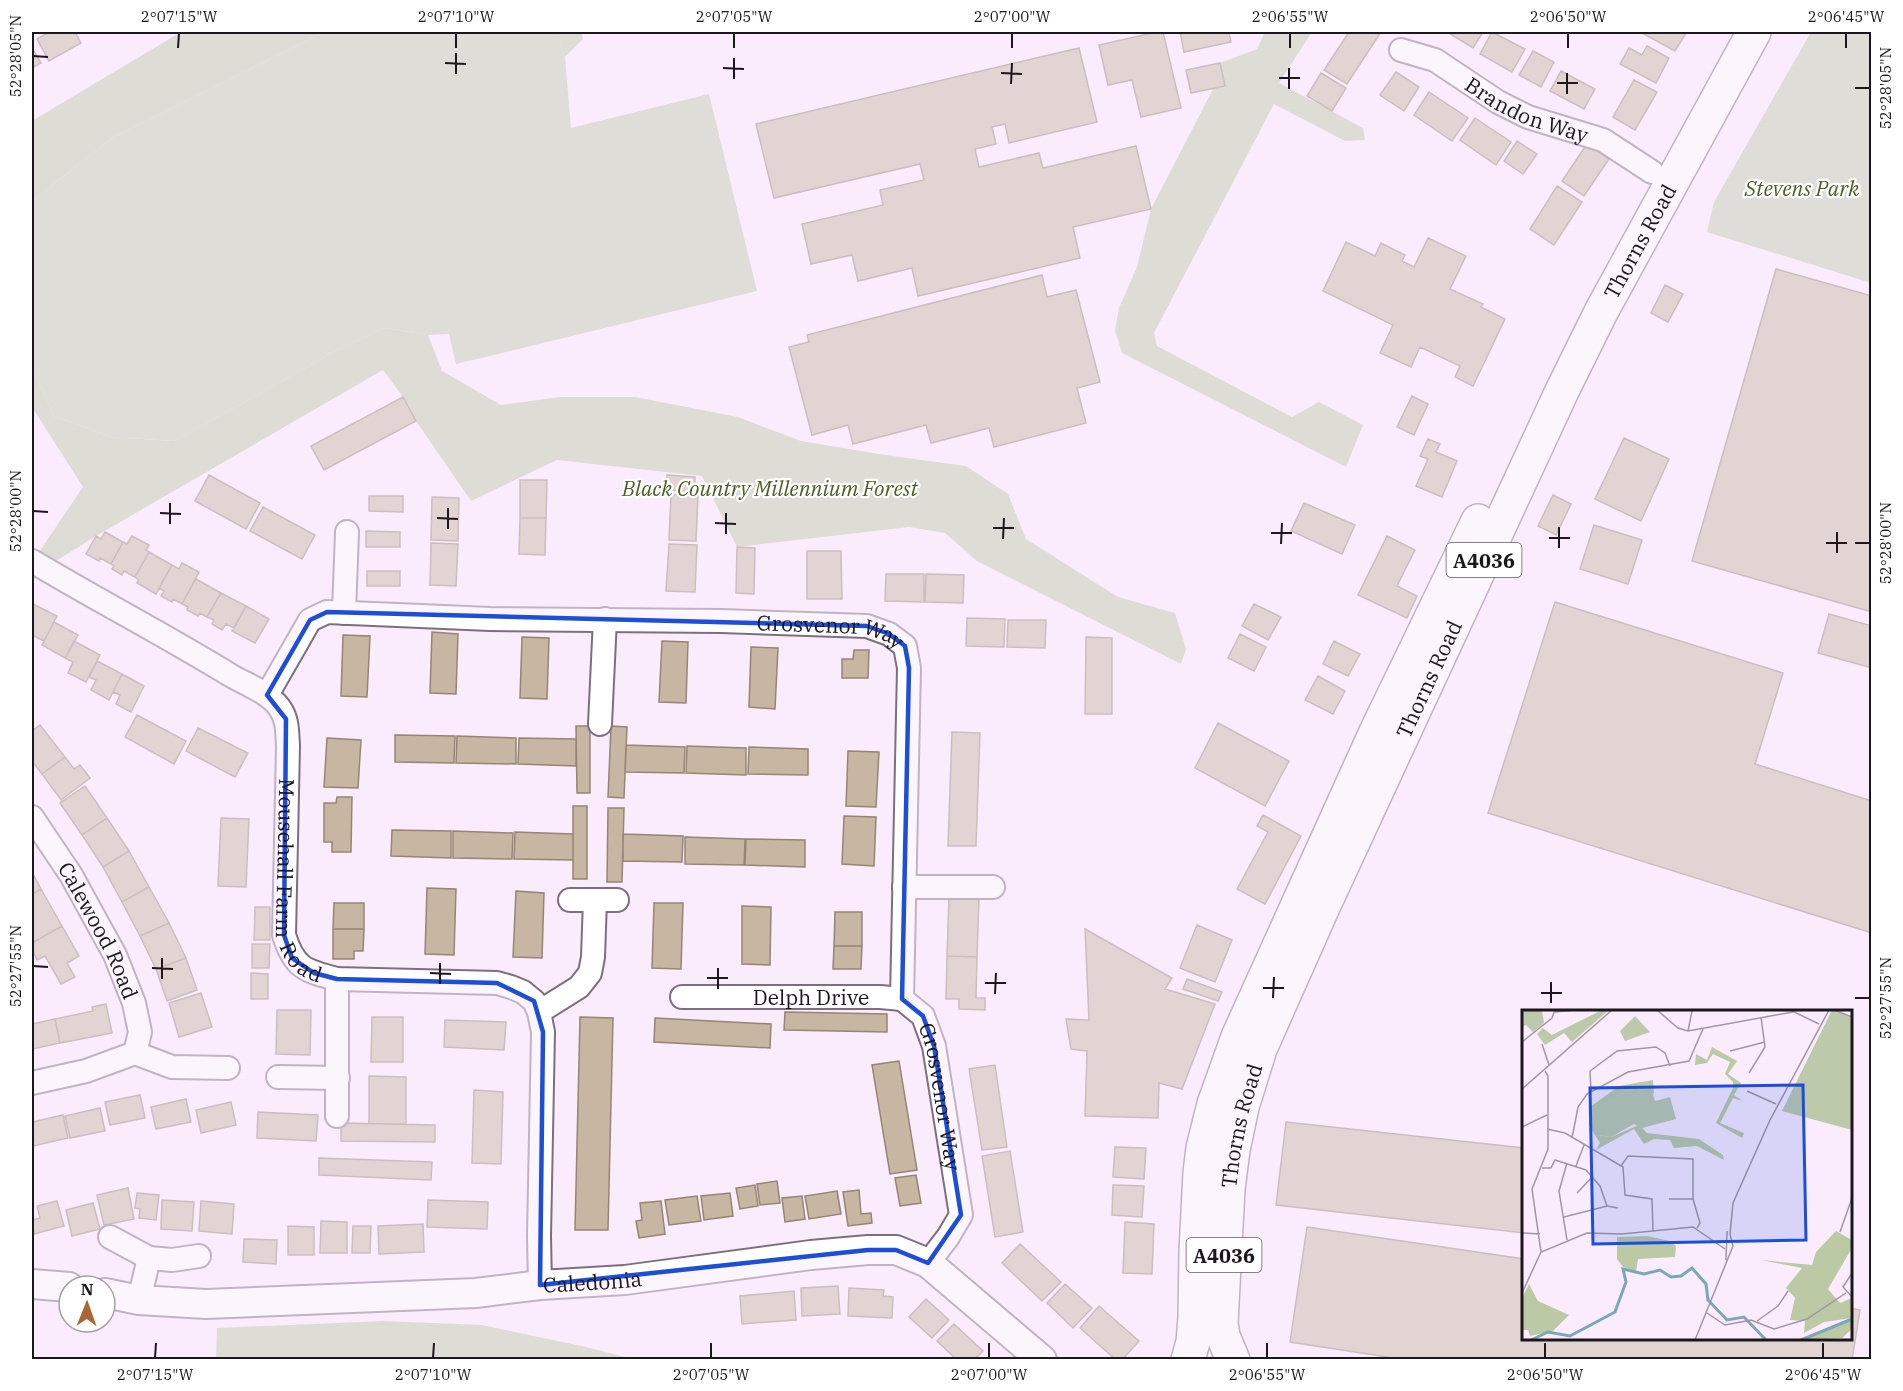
<svg xmlns="http://www.w3.org/2000/svg" width="1903" height="1391" font-family="'IBM Plex Serif',serif">
  <style>
    .green { fill: #bdc9ab }
    .forest { fill: #bbc9a4 }
    .building { fill: #c7b6a2; stroke: #968573; stroke-width: 1.5 }
    .lines { fill: none; stroke-linecap: round; stroke-linejoin: round }
    .minor-casing { stroke: #7d6e80; stroke-width: 26 }
    .tertiary-casing { stroke: #7d6e80; stroke-width: 32 }
    .trunk-casing { stroke: #7d6e80; stroke-width: 36 }
    .minor { stroke: #fff; stroke-width: 22 }
    .tertiary { stroke: #fff; stroke-width: 28 }
    .trunk { stroke: #fff; stroke-width: 33 }
    .marked { fill: none; stroke: #1d4ed8; stroke-width: 4.5; stroke-linejoin: round }
    .ticks { fill: none; stroke: #1c161d; stroke-width: 2 }
    .labels { text-anchor: middle; dominant-baseline: central; stroke-width: 4.5; stroke-linejoin: round; paint-order: stroke }
    .shield { fill: #fff; stroke: #605c61; stroke-width: 1.5 }
    .shield-label { font-size: 20px; font-weight: bold; fill: #1c161d }
    .street-label { font-size: 21px; fill: #1c161d; stroke: #fff }
    .park-label { font-size: 21px; font-style: italic; fill: #4c5e26; stroke: #fff }
    .inset-river { fill: none; stroke: #7ca7ba; stroke-width: 3 }
    .inset-road { fill: none; stroke: #a196a3; stroke-width: 1.5 }
    .view { fill: #1d4ed8; fill-opacity: 0.15; stroke: #1d4ed8; stroke-width: 3 }
    .inset-edge { fill: none; stroke: #1c161d; stroke-width: 3 }
    .neatline { fill: none; stroke: #1c161d; stroke-width: 2 }
    .ticks-label { font-size: 15px; text-anchor: middle; fill: #1c161d }
  </style>
  <rect width="100%" height="100%" fill="#faecfd"/>
  <path class="green" d="M324,32H555L565,57L571,128L709,94L757,291L456,364L449,334L428,335L385,328L334,352L175,441L110,437L54,416L32,368V201L113,137Z
    M1811,32H1871V283L1707,232L1714,202Z"/>
  <path class="forest" d="M181,32H324L113,137L32,201V121Z
    M555,32H582L583,39L565,57Z
    M1265,32H1312L1279,83L1363,128L1365,140L1345,141L1274,104L1154,333L1157,346L1292,417L1319,402L1363,425L1346,467L1122,353L1115,330L1119,308L1137,267L1151,209L1213,89L1224,86L1220,63L1257,49Z
    M385,328L428,335L442,371L501,405L561,397H635L738,417L801,441L885,455L966,466L1008,494L1026,539L1118,597L1175,613L1186,649L1181,664L977,561L945,533L909,527L737,547L702,476L557,460L471,501L416,421L403,397L383,370L96,536L56,561L39,552L83,487L32,407V368L54,416L110,437L175,441L334,352Z
    M383,1321L482,1325L586,1347L633,1359H216L217,1328Z"/>
  <path class="building" d="M49,32H75L81,43L49,61L37,39Z
    M1157,32H1163L1181,108L1141,117L1132,80L1108,85L1099,45Z
    M1180,32H1229L1231,42L1184,52Z
    M1349,32H1381L1347,84L1324,70Z
    M1450,32H1483L1473,48L1449,33Z
    M1492,32L1525,49L1512,72L1480,54Z
    M1643,32H1684L1686,33L1675,51L1642,33Z
    M1647,46L1669,58L1656,83L1620,64L1629,48L1642,55Z
    M32,48L41,63L32,68Z
    M1079,48L1097,122L1009,143L1005,124L992,127L996,144L975,149L979,167L1039,153L1043,168L1136,146L1151,209L1073,227L1080,258L918,296L912,268L858,281L852,255L811,264L802,224L883,205L880,190L924,180L920,164L774,198L756,124Z
    M1533,51L1554,62L1541,87L1519,75Z
    M1220,63L1225,86L1191,93L1186,70Z
    M1561,71L1595,89L1584,109L1550,91Z
    M1396,72L1419,87L1404,111L1380,95Z
    M1321,73L1346,88L1332,111L1307,96Z
    M1634,80L1657,92L1635,130L1613,117Z
    M1429,92L1468,118L1452,141L1414,115Z
    M1475,118L1511,142L1496,165L1460,140Z
    M1517,141L1537,154L1523,174L1504,161Z
    M1587,144L1609,159L1584,196L1562,181Z
    M1557,186L1582,202L1554,245L1530,229Z
    M1428,238L1466,256L1450,289L1483,304L1481,307L1505,319L1473,386L1455,377L1460,366L1420,347L1411,367L1380,353L1393,325L1323,291L1346,242L1375,256L1381,243L1405,255L1402,261L1414,267Z
    M1776,269L1872,296V612L1692,561Z
    M1042,275L1047,297L1076,290L1100,382L1077,388L1086,423L994,447L989,428L931,443L926,425L853,444L848,425L812,435L789,347L809,342L807,335Z
    M1665,285L1683,294L1668,322L1651,313Z
    M1412,396L1428,404L1414,435L1397,427Z
    M403,397L416,421L324,470L311,446Z
    M1624,438L1669,459L1641,521L1595,499Z
    M1428,439L1440,444L1436,452L1457,461L1442,497L1416,486L1428,459L1420,456Z
    M209,475L260,503L246,529L195,501Z
    M667,475L695,477V491L666,490Z
    M520,480H547L546,518H520Z
    M671,494L698,496L696,541L669,540Z
    M1553,495L1571,504L1556,535L1538,526Z
    M369,496H403V512L369,511Z
    M432,497L459,498L458,541L431,540Z
    M1304,503L1355,525L1342,554L1291,531Z
    M263,507L315,535L302,559L250,531Z
    M520,518H546L545,555L519,554Z
    M1594,525L1642,540L1628,584L1580,569Z
    M366,531L400,532V547H366Z
    M105,532L123,542L111,564L100,558L99,561L86,554L96,536L101,539Z
    M132,536L149,545L146,550L149,552L135,577L124,571L122,575L112,569L114,566L111,564L123,542L127,544Z
    M1387,536L1415,550L1397,586L1417,596L1407,618L1358,595Z
    M431,543L458,544L456,586L430,585Z
    M669,544L697,545L695,592L666,591Z
    M737,547L755,548L754,594L736,593Z
    M807,551H841L842,599H807Z
    M149,552L172,565L156,594L137,583L139,580L135,577Z
    M182,563L199,572L182,604L173,599L172,602L161,596L164,591L159,588L172,565L179,569Z
    M367,571H400V586H367Z
    M886,574H924V602L885,601Z
    M926,574L964,575L963,603L925,602Z
    M196,579L221,593L207,617L200,613L198,616L187,610L188,607L182,604Z
    M221,593L246,606L234,628L226,624L222,630L212,624L214,620L207,617Z
    M1555,602L1783,673L1755,764L1872,801V933L1488,813Z
    M33,604L57,616L44,641L32,635Z
    M1254,604L1281,617L1268,640L1242,626Z
    M246,606L269,619L255,643L232,631Z
    M1829,614L1872,626V668L1818,653Z
    M967,618L1005,619L1004,647L966,646Z
    M1008,620H1046L1045,648L1007,647Z
    M54,622L78,635L65,658L42,645Z
    M432,632L458,634L456,694L430,693Z
    M1240,634L1266,647L1254,671L1228,658Z
    M343,635L370,636L367,697L341,696Z
    M522,637L549,638L547,699L520,698Z
    M1086,637L1112,638V714H1085Z
    M74,641L100,655L86,682L68,673L73,662L65,658Z
    M662,641L688,642L686,703L659,702Z
    M1334,641L1360,654L1348,676L1323,664Z
    M751,647L778,648L775,709L749,707Z
    M854,650H869L868,678H842V659H853Z
    M97,661L122,674L109,700L91,690L96,680L89,677Z
    M122,674L144,686L131,712L116,704L120,695L113,692Z
    M1318,676L1345,691L1333,714L1305,700Z
    M137,715L186,741L174,764L125,737Z
    M1218,723L1289,761L1265,806L1195,768Z
    M40,725L65,757L42,774L32,761V731Z
    M576,726H590V793H577Z
    M611,726L627,727L624,798L608,797Z
    M198,728L248,753L235,777L186,751Z
    M952,732L980,733L976,846H948Z
    M395,735L455,736L454,763L395,762Z
    M457,736L516,738V764L456,763Z
    M327,738L361,740L358,788L324,787Z
    M519,738L576,739V766L518,764Z
    M626,745L685,747L684,773L625,772Z
    M687,746L746,748V775L686,773Z
    M749,747L808,749V775L748,774Z
    M848,751L879,752L876,807L846,806Z
    M65,757L74,769L80,765L90,778L61,800L42,774Z
    M85,786L107,818L82,835L60,803Z
    M337,797H352L351,852H332V842H324V803H336Z
    M573,806H587V879H573Z
    M608,808H624L622,882H607Z
    M1263,815L1301,836L1265,904L1237,889L1268,832L1257,826Z
    M844,816L876,817L874,866L842,864Z
    M107,818L129,851L103,867L82,835Z
    M221,818L249,819L246,887L218,886Z
    M392,830L451,831V858L391,856Z
    M453,831L513,833L512,859L453,858Z
    M515,832L573,834V860L514,859Z
    M623,834L683,836L682,862L623,861Z
    M685,837L745,839L744,865L685,864Z
    M746,839L805,840V867L745,865Z
    M129,851L149,887L122,902L103,867Z
    M32,872L41,889L32,894Z
    M149,887L169,923L140,936L122,902Z
    M427,888L456,889L454,955L425,954Z
    M41,889L62,926L34,942L32,939V894Z
    M516,891L544,893L542,958L513,957Z
    M949,897L979,898L977,957L947,956Z
    M334,903H364V929H333Z
    M654,903H683L681,969L652,968Z
    M742,906L771,907L770,965L742,964Z
    M255,907H270V940H254Z
    M835,912H862V946H834Z
    M169,923L186,958L156,969L140,936Z
    M1197,925L1232,940L1215,982L1180,968Z
    M62,926L79,956L67,963L75,977L61,984L45,956L37,960L32,949V943Z
    M333,929H364L363,951H354V959H333Z
    M1085,929L1172,978L1165,989L1215,1004L1182,1089L1159,1083L1158,1118L1085,1116L1087,1051L1071,1049L1066,1019L1089,1020Z
    M252,944H270L269,968H252Z
    M834,946H862L861,969H833Z
    M947,956L977,957L976,998H985V1010L959,1009V999H946Z
    M186,958L197,990L167,1001L156,969Z
    M251,973L268,974V999H251Z
    M1187,979L1222,992L1218,1001L1183,989Z
    M201,993L212,1027L179,1037L169,1003Z
    M106,1004L112,1033L60,1043L55,1019L93,1011L92,1007Z
    M277,1010H311L310,1055L276,1054Z
    M785,1012L887,1014V1032L784,1030Z
    M372,1017H403V1062H371Z
    M580,1017L613,1018L608,1230H575Z
    M655,1018L771,1024L770,1048L654,1042Z
    M55,1019L60,1043L32,1049V1024Z
    M445,1020L506,1022L504,1050L444,1047Z
    M899,1061L917,1170L890,1174L872,1065Z
    M995,1065L1007,1147L982,1150L969,1069Z
    M369,1076L406,1077V1124H369Z
    M474,1090L503,1092L501,1164L472,1163Z
    M140,1095L145,1118L110,1125L105,1102Z
    M186,1099L191,1122L156,1129L151,1107Z
    M231,1102L236,1125L201,1133L196,1110Z
    M100,1108L105,1131L70,1138L65,1116Z
    M258,1112L318,1115L316,1141L257,1138Z
    M63,1115L68,1138L33,1146L32,1122Z
    M1286,1122L1524,1148V1233L1276,1205Z
    M341,1123L435,1125V1142L341,1141Z
    M1115,1147L1146,1148L1144,1179L1113,1177Z
    M1010,1151L1023,1232L995,1237L982,1156Z
    M319,1158L432,1162L431,1180L319,1175Z
    M916,1175L921,1203L900,1206L895,1178Z
    M777,1181L780,1203L760,1205L757,1184Z
    M755,1185L758,1206L740,1209L736,1188Z
    M1113,1185L1144,1186L1142,1217L1112,1215Z
    M128,1188L134,1219L104,1225L97,1195Z
    M859,1190L861,1214L871,1213L872,1223L848,1226L843,1192Z
    M837,1191L841,1214L809,1219L805,1196Z
    M137,1193L159,1195L156,1220L139,1218L140,1209L135,1208Z
    M730,1193L733,1216L704,1220L701,1196Z
    M697,1196L701,1221L669,1225L665,1200Z
    M802,1196L805,1219L785,1222L782,1198Z
    M162,1200L194,1202L192,1231L161,1229Z
    M428,1200L488,1202L487,1229L427,1227Z
    M57,1201L64,1226L34,1234L32,1220L40,1218L37,1206Z
    M201,1201L234,1204L232,1234L199,1231Z
    M661,1201L665,1234L639,1238L636,1221L642,1220L640,1203Z
    M93,1203L100,1229L72,1236L66,1210Z
    M321,1221L347,1222V1253H320Z
    M1125,1222L1154,1224L1152,1274L1123,1273Z
    M423,1224L424,1252L379,1254L378,1226Z
    M288,1226L314,1227V1255H288Z
    M353,1226H371L370,1253H352Z
    M1307,1227L1524,1259V1338H1850V1308L1860,1310L1852,1360H1407L1290,1342Z
    M244,1239L277,1240L276,1264L243,1262Z
    M1020,1244L1061,1282L1042,1301L1002,1263Z
    M1065,1284L1092,1308L1073,1328L1047,1303Z
    M838,1286L840,1314L802,1316L801,1288Z
    M849,1288L884,1290L883,1296L893,1297L892,1318L848,1316Z
    M794,1291L796,1320L742,1324L740,1296Z
    M926,1299L949,1320L932,1338L909,1317Z
    M1099,1306L1139,1341L1122,1360H1116L1080,1328Z
    M954,1324L983,1351L974,1360H957L937,1341Z"/>
  <g class="lines">
    <g class="minor-casing">
      <g id="minor">
        <path id="s1" d="M1401,50L1435,60L1498,102L1528,117L1603,140L1652,172"/>
        <path id="s2" d="M32,561C97,600 165,635 230,675C245,684 268,692 279,707C288,719 287,731 288,746L284,935C294,968 305,971 337,979L497,983L511,987L523,992L534,1001L539,1012L543,1032L539,1236L540,1285"/>
        <path d="M344,613L347,532"/>
        <path id="s3" d="M267,695L310,620L327,612L490,619L721,621L867,626L889,634L905,646L909,668L902,999"/>
        <path d="M600,724L605,619"/>
        <path id="s4" d="M32,817L71,875L115,955L134,1003L140,1032L135,1053"/>
        <path d="M904,887H993"/>
        <path d="M570,900H617"/>
        <path id="s5" d="M682,997H880L902,999"/>
        <path id="s6" d="M902,999L923,1016L934,1046L961,1215L948,1237L928,1263"/>
        <path d="M539,1012L579,987L590,973L593,957L595,900"/>
        <path d="M135,1053L172,1067L228,1068"/>
        <path d="M278,1077L338,1078"/>
        <path d="M32,1083L86,1071L135,1053"/>
        <path d="M337,1116V979"/>
        <path d="M110,1237L149,1258L172,1260L199,1256"/>
        <path d="M139,1300L149,1258"/>
      </g>
    </g>
    <g class="tertiary-casing">
      <g id="tertiary">
        <path d="M32,1284L69,1287"/>
        <path id="s7" d="M105,1293L139,1300L206,1304L476,1293L540,1285L625,1280L811,1255L868,1250H896L928,1263L1042,1360"/>
      </g>
    </g>
    <g class="trunk-casing">
      <g id="trunk">
        <path d="M1188,1360L1193,1342L1195,1318L1196,1251L1200,1173L1203,1148L1214,1104L1238,1037L1376,732L1478,521"/>
        <path id="s8" d="M1233,1360L1223,1336L1221,1323L1228,1189L1233,1150L1242,1107L1260,1049L1323,907L1562,391L1601,312L1754,32"/>
      </g>
    </g>
    <use href="#minor" class="minor"/>
    <use href="#tertiary" class="tertiary"/>
    <use href="#trunk" class="trunk"/>
  </g>
  <path d="M0 0H1903V1391H0ZM327,612L867,626L889,634L905,646L909,668L902,999L923,1016L934,1046L961,1215L928,1263L896,1250H868L540,1285L543,1032L534,1001L497,983L337,979L314,973L292,958L284,935L286,719L267,695L310,620Z" fill="#faecfd" fill-opacity=".55" fill-rule="evenodd"/>
  <path class="marked" d="M327,612L867,626L889,634L905,646L909,668L902,999L923,1016L934,1046L961,1215L928,1263L896,1250H868L540,1285L543,1032L534,1001L497,983L337,979L314,973L292,958L284,935L286,719L267,695L310,620Z"/>
  <path class="ticks" d="M178,48L179,33M456,48V33M734,48V33M1012,48V33M1290,48V33M1568,48V33M1846,48V33M33,56L48,57M445,63L466,64M723,68L744,69M1001,73L1022,74M456,74V53M1279,78H1300M734,79V58M1557,83H1578M1011,84L1012,63M1855,88H1870M1289,89V68M1567,94V73M33,511L48,512M160,513L181,514M437,518L458,519M715,523L736,524M170,524V503M993,528H1014M448,529V508M1271,533H1292M726,534V513M1549,538H1570M1003,539L1004,518M1826,543H1847M1855,543H1870M1281,544L1282,523M1559,548V527M1837,553V532M33,966L48,967M152,968L173,969M430,973L451,974M707,978H728M162,979V958M985,983H1006M440,984V963M1263,988H1284M718,989V968M1541,993H1562M995,994L996,973M1273,998L1274,977M1855,998H1870M1551,1003V982M155,1358L156,1343M433,1358L434,1343M711,1358V1343M989,1358V1343M1267,1358V1343M1545,1358V1343M1823,1358V1343"/>
  <g class="labels">
    <g class="shield">
      <rect x="1446.5" y="543" width="75" height="34" rx="4.5"/>
      <rect x="1186.5" y="1238" width="75" height="34" rx="4.5"/>
    </g>
    <g class="shield-label">
      <text x="1484" y="560">A4036</text>
      <text x="1224" y="1255">A4036</text>
    </g>
    <g class="street-label">
      <text stroke="none"><textPath href="#s1" startOffset="141">Brandon Way</textPath></text>
      <text stroke="none"><textPath href="#s8" startOffset="1210">Thorns Road</textPath></text>
      <text stroke="none"><textPath href="#s3" startOffset="610">Grosvenor Way</textPath></text>
      <text stroke="none"><textPath href="#s8" startOffset="724">Thorns Road</textPath></text>
      <text stroke="none"><textPath href="#s2" startOffset="468">Mousehall Farm Road</textPath></text>
      <text stroke="none"><textPath href="#s4" startOffset="132">Calewood Road</textPath></text>
      <text stroke="none"><textPath href="#s5" startOffset="129">Delph Drive</textPath></text>
      <text stroke="none"><textPath href="#s6" startOffset="110">Grosvenor Way</textPath></text>
      <text stroke="none"><textPath href="#s8" startOffset="238">Thorns Road</textPath></text>
      <text stroke="none"><textPath href="#s7" startOffset="489">Caledonia</textPath></text>
    </g>
    <g class="park-label">
      <text x="1802" y="188">Stevens Park</text>
      <text x="770" y="488">Black Country Millennium Forest</text>
    </g>
  </g>
  <g transform="translate(1522 1010)">
    <rect width="330" height="330" fill="#faecfd"/>
    <path d="M9,0H20L22,13L11,22L4,15L0,17L1,1ZM80,0H87L50,32L42,23L23,35L15,24L21,18L30,25ZM310,0L330,8V120L260,101ZM113,6L128,22L103,31L98,21ZM125,77H129L133,91L148,87L154,109L120,118L112,114L89,127L75,125L71,101L106,80Z" fill="#bdc9ab"/>
    <path d="M190,37L215,51L206,64L219,73L212,85L221,91L211,88L198,113L222,123L220,128L194,113L211,78V72L203,64L208,52L191,44L185,53L173,55L174,44L185,50ZM131,70L132,84L125,77L106,80L72,101L75,125L89,127L117,115L125,123L177,129L201,145L202,150L175,136L152,138L148,130L132,129L122,134L112,119L74,140L78,133L67,115L68,97L97,76ZM314,221L330,230V238L306,279L318,293L330,288V308L302,312L282,323L283,311L268,310L273,288L264,278L280,258L239,250L290,255L294,242ZM125,226L148,231L154,236L153,247L116,249L114,262L101,257L95,249V227ZM7,274L16,291L47,305L31,321L8,326L6,320H0V288ZM330,310V319L320,328L282,330Z" fill="#bbc9a4"/>
    <path class="inset-river" d="M9,330L26,322L48,326L93,302L104,272L101,259L122,264L138,260L149,267L159,266L170,258L184,274L186,290L205,310L222,307L244,330M279,330L330,309"/>
    <path class="inset-road" d="M135,0L156,18L166,21L271,2M312,0L330,7M270,1L297,14M33,2L53,0M166,21L170,1M0,32L30,8L33,0M20,34L27,55M208,41L243,32M227,63L243,37L239,7M0,79L90,0M69,81L68,61L95,41L134,37L143,43L148,56M225,81L254,94M0,117L25,105M25,119L43,123L101,157L103,185L130,189L131,221M50,128L56,97L65,84L106,62L167,51L181,19M54,156L62,135M99,156L106,146L171,149V189L178,213L175,218M20,158H29L33,150L64,160L78,176L85,196M55,183L71,166M147,189H171M42,207L85,196L96,198M318,222L330,188M0,223L18,224M45,230L37,181L45,153M19,242L10,179L26,139V66L23,61M204,250L205,221M330,263L321,277L330,287M0,283L19,242L65,223L100,224L171,217L203,239M185,303L203,315L229,310L252,319L285,309L324,283M235,311L256,296L266,281M173,330L211,236L208,224L211,193L248,110L307,0"/>
    <path class="view" d="M281,75L284,230L71,234L68,78Z"/>
    <rect width="330" height="330" class="inset-edge"/>
  </g>
  <rect width="1903" height="1391" fill="none" stroke="#ffffff" stroke-width="66"/>
  <g transform="translate(87 1304) rotate(1)"><circle r="28" fill="#ffffff" stroke="#a4a2a5" stroke-width="1.5"/>
  <path d="M0-4.5L10 22L0 15L-10 22Z" fill="#a96733"/>
  <text y="-9" font-size="16" font-weight="bold" text-anchor="middle" fill="#1c161d">N</text>
  </g>
  <rect x="33" y="33" width="1837" height="1325" class="neatline"/>
  <g class="ticks-label">
    <text x="179" y="22">2°07'15"W</text>
    <text x="456" y="22">2°07'10"W</text>
    <text x="734" y="22">2°07'05"W</text>
    <text x="1012" y="22">2°07'00"W</text>
    <text x="1290" y="22">2°06'55"W</text>
    <text x="1568" y="22">2°06'50"W</text>
    <text x="1846" y="22">2°06'45"W</text>
    <text transform="translate(16 56) rotate(-90)" y="5">52°28'05"N</text>
    <text transform="translate(1886 88) rotate(-90)" y="5">52°28'05"N</text>
    <text transform="translate(16 511) rotate(-90)" y="5">52°28'00"N</text>
    <text transform="translate(1886 543) rotate(-90)" y="5">52°28'00"N</text>
    <text transform="translate(16 966) rotate(-90)" y="5">52°27'55"N</text>
    <text transform="translate(1886 998) rotate(-90)" y="5">52°27'55"N</text>
    <text x="155" y="1380">2°07'15"W</text>
    <text x="433" y="1380">2°07'10"W</text>
    <text x="711" y="1380">2°07'05"W</text>
    <text x="989" y="1380">2°07'00"W</text>
    <text x="1267" y="1380">2°06'55"W</text>
    <text x="1545" y="1380">2°06'50"W</text>
    <text x="1823" y="1380">2°06'45"W</text>
  </g>
</svg>
